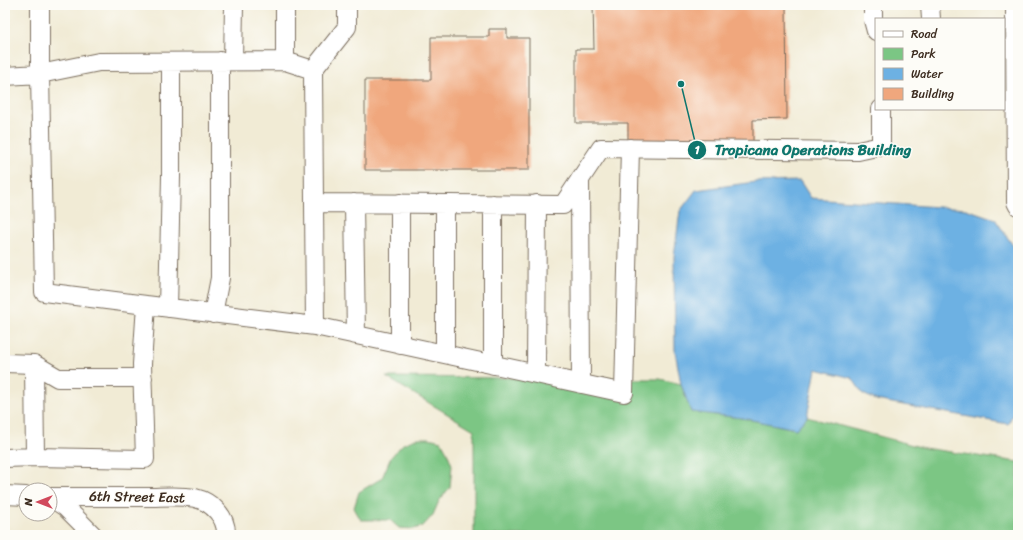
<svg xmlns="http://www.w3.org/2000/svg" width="1023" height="540" font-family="Sriracha,sans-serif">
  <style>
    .green { fill: #7bc684; stroke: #5b7851 }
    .water { fill: #6db1e3; stroke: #546e80 }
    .building { fill: #f0a77d }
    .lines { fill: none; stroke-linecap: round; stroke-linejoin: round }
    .minor-casing { stroke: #7b6e5e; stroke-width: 20 }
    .minor { stroke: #fff; stroke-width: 18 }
    .labels { text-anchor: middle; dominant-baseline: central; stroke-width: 3; stroke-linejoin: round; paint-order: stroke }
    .street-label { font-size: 14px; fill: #3b2a1e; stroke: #fdfcf7 }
    .leader { fill: none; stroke: #0f766e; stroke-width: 1.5 }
    .callout-dot { fill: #0f766e; stroke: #fdfcf7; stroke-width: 1.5 }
    .mark-label { font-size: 12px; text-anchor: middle; font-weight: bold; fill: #fff }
    .callout-label { font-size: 15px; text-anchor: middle; font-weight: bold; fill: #0f766e; stroke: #fdfcf7; stroke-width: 3; stroke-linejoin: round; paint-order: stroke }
  </style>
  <rect width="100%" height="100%" fill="#fdfcf7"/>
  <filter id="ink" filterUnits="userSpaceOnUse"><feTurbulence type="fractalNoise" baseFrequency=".025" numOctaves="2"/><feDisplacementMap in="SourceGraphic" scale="8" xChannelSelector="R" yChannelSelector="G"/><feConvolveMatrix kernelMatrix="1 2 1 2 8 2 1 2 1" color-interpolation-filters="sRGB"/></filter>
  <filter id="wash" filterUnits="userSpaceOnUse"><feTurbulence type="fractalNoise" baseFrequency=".012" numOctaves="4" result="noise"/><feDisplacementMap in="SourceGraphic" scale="16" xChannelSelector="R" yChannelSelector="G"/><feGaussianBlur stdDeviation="0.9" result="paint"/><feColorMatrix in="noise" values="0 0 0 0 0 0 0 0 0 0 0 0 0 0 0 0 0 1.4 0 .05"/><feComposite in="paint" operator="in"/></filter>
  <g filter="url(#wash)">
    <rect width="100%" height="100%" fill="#f1ebd5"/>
    <path class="green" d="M386,377L660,379L681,384L691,412L742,418L796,429L807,417L924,448L1018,462V535H474V430Z
      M418,438H429L441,441L447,452L452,465L450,487L439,501L433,515L423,526L414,529L399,528L390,520H361L354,508L359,492L382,478L391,457L403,444Z"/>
    <path class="water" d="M800,181L811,198L966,209L995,219L1018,253V404L1008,424L876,400L863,394L852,378L816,369L807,417L796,429L742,418L691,412L681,384L675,351L674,256L680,211L696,190L755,182Z"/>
    <g id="blocks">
      <path class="building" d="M593,5H786L787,119L753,120V144L628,145V123H576V49H594Z
        M489,29H507V38H529V170H365V80H431V37H489Z"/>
    </g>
  </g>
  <g filter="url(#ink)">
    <use href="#blocks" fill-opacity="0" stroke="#7b6e5e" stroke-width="1"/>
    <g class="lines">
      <g class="minor-casing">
        <path id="minor" d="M40,5V74L99,62L285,61L313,70
          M347,5V27L313,70L314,203L563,205L601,148L858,151L881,146V109
          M873,5V20L876,31
          M930,5L931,19
          M1015,5L1016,202L1018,206
          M233,61L234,5
          M285,61V5
          M5,76L40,74L44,292L146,305
          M580,179L581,384
          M314,203L315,326L624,393L630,148
          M354,203L356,335
          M445,204V354
          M493,204V365
          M168,308L171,177V62
          M213,314L220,278V61
          M400,345V203
          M5,363L34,364L58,378H143
          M34,364L35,457L145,459L142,364L146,305L315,326
          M536,374L537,204
          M5,458L35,457
          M5,495L26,496
          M50,497C82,497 114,497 146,497C162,497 179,495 195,498C212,502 227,517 226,535
          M50,497L65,507L93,535"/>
      </g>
      <use href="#minor" class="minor"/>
    </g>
  </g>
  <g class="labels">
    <g class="street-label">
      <text transform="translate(137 497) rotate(1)">6th Street East</text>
    </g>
  </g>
  <path class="leader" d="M681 84L697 150"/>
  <g class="callout-dot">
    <circle cx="681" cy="84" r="4"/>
    <circle cx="697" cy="150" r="10"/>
  </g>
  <g class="mark-label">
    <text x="697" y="154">1</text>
  </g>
  <g class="callout-label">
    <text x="813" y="155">Tropicana Operations Building</text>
  </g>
  <rect width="1023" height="540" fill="none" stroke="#fdfcf7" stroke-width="20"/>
  <rect x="875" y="18" width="130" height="92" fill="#fdfcf7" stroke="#afa8a0"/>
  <rect x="883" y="31" width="20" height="6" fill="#ffffff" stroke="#afa8a0"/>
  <text x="911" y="38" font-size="12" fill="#3b2a1e">Road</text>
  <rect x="883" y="48" width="20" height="12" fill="#7bc684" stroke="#afa8a0"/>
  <text x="911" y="58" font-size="12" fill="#3b2a1e">Park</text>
  <rect x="883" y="68" width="20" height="12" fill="#6db1e3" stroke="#afa8a0"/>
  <text x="911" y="78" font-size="12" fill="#3b2a1e">Water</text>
  <rect x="883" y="88" width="20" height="12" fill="#f0a77d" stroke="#afa8a0"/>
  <text x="911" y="98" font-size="12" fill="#3b2a1e">Building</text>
  <g transform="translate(38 502) rotate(270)"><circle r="19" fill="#fdfcf7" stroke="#afa8a0"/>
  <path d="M0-3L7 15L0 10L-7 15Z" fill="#d1495b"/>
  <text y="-6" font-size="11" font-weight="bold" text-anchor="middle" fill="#3b2a1e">N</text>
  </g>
</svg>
